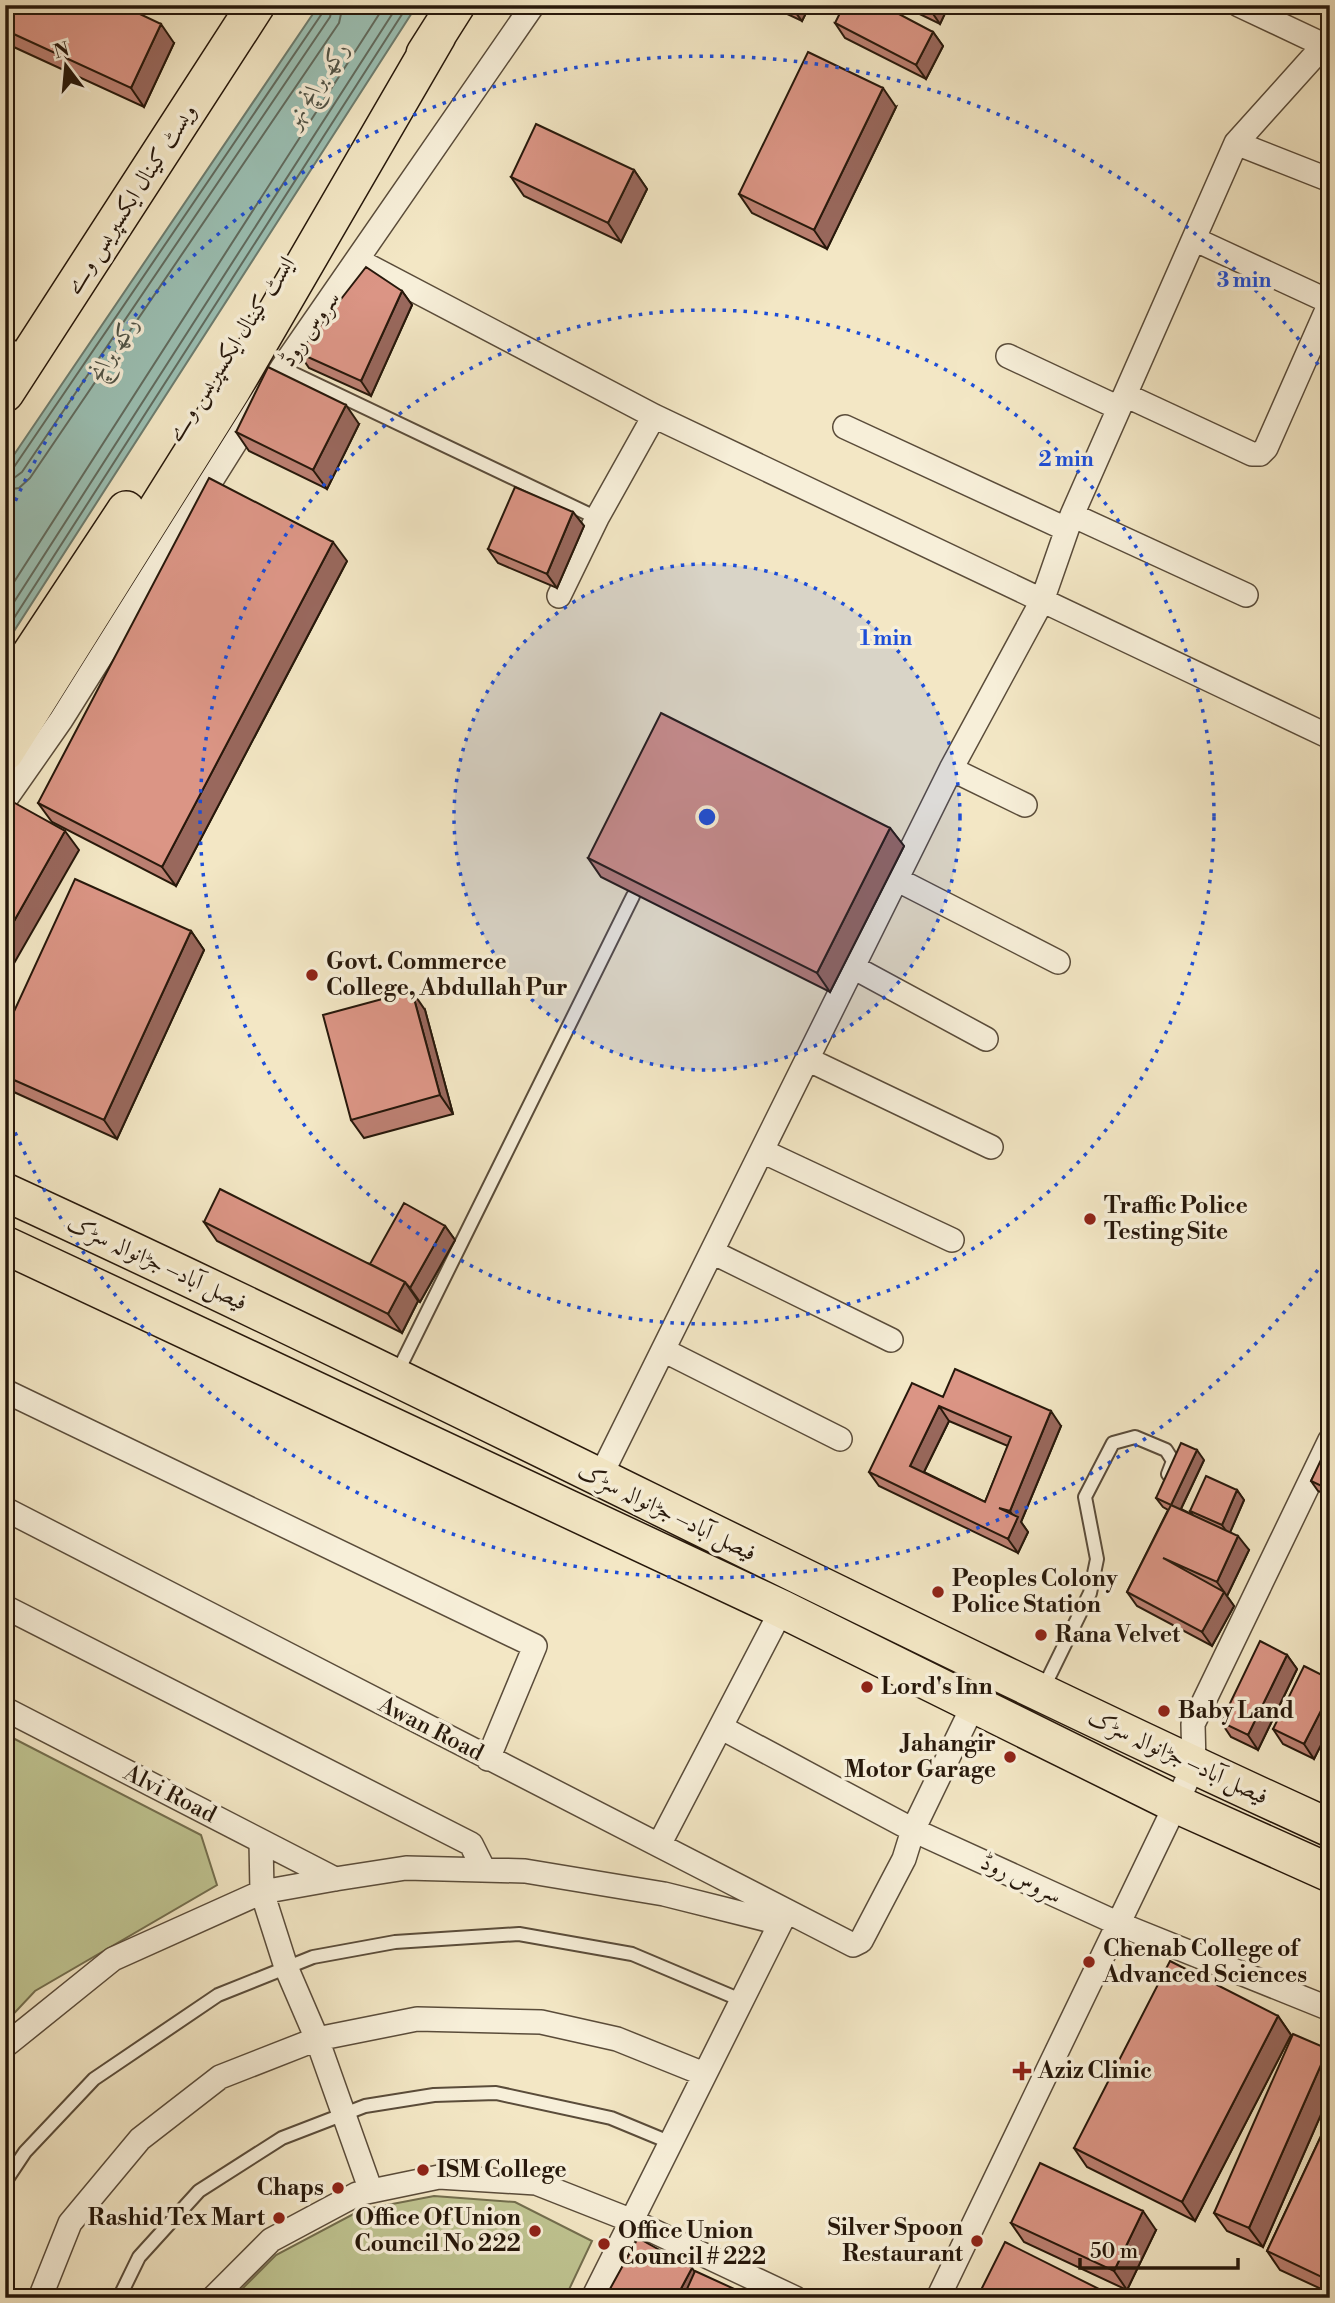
<svg xmlns="http://www.w3.org/2000/svg" width="1335" height="2303" font-family="'Libre Bodoni',Amiri,serif">
  <style>
    .green { fill: #bfc491; stroke: #736e4e; stroke-width: 2 }
    .water { fill: #9bc0b4; stroke: #6d7d70; stroke-width: 2 }
    .lines { fill: none; stroke-linecap: round; stroke-linejoin: round }
    .shore { stroke: #616c60; stroke-width: 2 }
    .service-casing { stroke: #5a4c3a; stroke-width: 16 }
    .minor-casing { stroke: #5a4c3a; stroke-width: 26 }
    .primary-casing { stroke: #27180b; stroke-width: 40 }
    .service { stroke: #f7efd9; stroke-width: 12 }
    .minor { stroke: #f7efd9; stroke-width: 23 }
    .primary { stroke: #f3e7c5; stroke-width: 37 }
    .wall { fill: #bc8072; stroke: #27180b; stroke-width: 2; fill-rule: evenodd }
    .shaded-wall { fill: #99685d; stroke: #27180b; stroke-width: 2 }
    .building { fill: #db9585; stroke: #27180b; stroke-width: 2; fill-rule: evenodd }
    .ring { fill: none; stroke: #1d4ed8; stroke-width: 3.5; stroke-dasharray: 3.5 7 }
    .poi-dot { fill: #8f2418; stroke: #f7efd9; stroke-width: 2.5 }
    .labels { text-anchor: middle; dominant-baseline: central; stroke-width: 7; stroke-linejoin: round; paint-order: stroke }
    .street-label { font-size: 23px; fill: #27180b; stroke: #f7efd9 }
    .poi-label { font-size: 23px; font-weight: bold; fill: #27180b; stroke: #f7efd9; text-anchor: start }
    .water-label { font-size: 24px; font-style: italic; fill: #505346; stroke: #f7efd9 }
    .centre { fill: #1d4ed8; stroke: #f7efd9; stroke-width: 3.5 }
    .ring-label { font-size: 21px; text-anchor: middle; font-weight: bold; fill: #1d4ed8; stroke: #f7efd9; stroke-width: 7; stroke-linejoin: round; paint-order: stroke }
  </style>
  <rect width="100%" height="100%" fill="#f3e7c5"/>
  <filter id="stains"><feTurbulence type="fractalNoise" baseFrequency=".00286" numOctaves="4"/><feColorMatrix values="0 0 0 0 .2 0 0 0 0 .09 0 0 0 0 .02 0 0 0 .5 -.17"/></filter>
  <radialGradient id="worn" r=".72"><stop offset=".6" stop-color="#630" stop-opacity="0"/><stop offset="1" stop-color="#630" stop-opacity=".3"/></radialGradient>
  <path class="green" d="M5,1734L201,1835L217,1885L35,1991L5,2023Z
    M434,2196L515,2202L592,2241L565,2298H233L276,2255L361,2210Z"/>
  <path class="water" d="M319,5H417L5,645V468Z"/>
  <g class="lines">
    <path class="shore" d="M5,471L14,467L323,12L324,5
      M5,480L14,478L22,472L330,17L333,5
      M5,490L19,488L30,478L339,23L343,5
      M5,596L385,5
      M5,616L398,5
      M5,632L408,5"/>
    <g class="service-casing">
      <path id="service" d="M282,368L597,518
        M396,1375L633,896
        M1043,1689L1090,1593L1097,1559L1085,1497L1113,1443L1135,1437L1166,1450L1173,1461L1168,1474
        M5,2182L25,2152L94,2079L218,1995L313,1957L395,1942L519,1934L632,1954L741,2000
        M119,2298L139,2257L199,2191L282,2138L365,2106L434,2095L496,2093L611,2118L669,2142"/>
    </g>
    <g class="minor-casing">
      <path id="minor" d="M1239,5L1330,48
        M1236,143L1330,180
        M1196,240L1330,302
        M359,261L654,416L1330,737
        M5,348L8,350
        M1008,356L1119,408
        M1125,395L1252,454H1260L1266,448L1330,303
        M845,427L1066,529
        M1072,515L1246,595
        M559,596L597,518L654,416
        M951,769L1025,805
        M5,800L61,720L282,368L533,5
        M896,879L1058,962
        M853,967L986,1039
        M807,1059L991,1147
        M762,1151L952,1240
        M712,1252L891,1340
        M663,1350L840,1439
        M5,1391L535,1646L488,1759
        M599,1479L951,769L1042,601L1072,515L1236,143L1324,45
        M5,1509L853,1945L861,1941L904,1859L913,1830L973,1706
        M5,1607L471,1844L484,1870
        M5,1709L335,1879
        M722,1728L913,1830L1119,1924L1330,2009
        M261,1841L262,1892L286,1967L317,2039L371,2191
        M659,1845L782,1609
        M5,2046L113,1959L262,1892L335,1879L406,1868L525,1871L664,1894L780,1923
        M40,2298L70,2223L140,2139L220,2077L317,2039L417,2019L541,2022L617,2039L704,2074
        M213,2298L271,2240L357,2194L439,2177L536,2183L630,2220L795,2298
        M593,2298L786,1912
        M938,2298L1176,1804L1194,1765L1193,1724L1330,1440"/>
    </g>
    <g class="primary-casing">
      <path id="primary" d="M425,54L456,5
        M5,393L256,5
        M5,693L126,510
        M5,752L231,391L437,36
        M5,1192C450,1396 884,1625 1330,1828
        M5,1245L782,1609L1176,1804L1330,1873"/>
    </g>
    <use href="#service" class="service"/>
    <use href="#minor" class="minor"/>
    <use href="#primary" class="primary"/>
  </g>
  <path class="wall" d="M5,5L174,43L144,107L5,43Z
    M768,5H810L802,21Z
    M901,5H949L940,24Z
    M835,23L933,32L943,46L926,79L845,38Z
    M896,107L827,249L752,213L739,194Z
    M634,170L647,189L621,242L524,196L511,177Z
    M402,291L412,305L371,396L309,368L299,353Z
    M359,424L327,489L249,451L236,432Z
    M573,512L584,526L557,588L498,563L488,549Z
    M347,561L176,886L52,822L38,803Z
    M890,828L904,846L830,992L601,877L588,858Z
    M191,931L204,950L117,1139L5,1088V1031Z
    M425,1010L453,1114L364,1138L351,1120Z
    M204,1222L370,1264L445,1226L455,1240L420,1302L418,1301L402,1333L217,1241Z
    M943,1397L1061,1426L1021,1522L1028,1532L1018,1553L879,1486L869,1472ZM949,1421L1008,1446L985,1502L924,1472Z
    M1330,1445V1496L1318,1491L1311,1481Z
    M1204,1460L1181,1509L1193,1515L1190,1511L1237,1490L1244,1500L1230,1532L1249,1550L1227,1596L1234,1606L1212,1646L1137,1606L1127,1592L1168,1510L1163,1507L1156,1498Z
    M1287,1655L1297,1669L1258,1750L1231,1737L1221,1722Z
    M1330,1679V1727L1314,1759L1283,1744L1273,1729Z
    M1278,2016L1291,2035L1195,2221L1087,2167L1074,2148Z
    M1328,2049L1330,2051V2094L1263,2247L1227,2231L1214,2213Z
    M1330,2117V2293L1280,2270L1267,2251Z
    M1011,2223L1156,2230L1127,2290L1024,2242Z"/>
  <path class="shaded-wall" d="M790,5H810L802,21Z
    M927,5H949L940,24Z
    M161,24L174,43L144,107L131,88Z
    M933,32L943,46L926,79L916,65Z
    M883,88L896,107L827,249L814,230Z
    M634,170L647,189L621,242L608,223Z
    M402,291L412,305L371,396L361,381Z
    M346,405L359,424L327,489L313,470Z
    M573,512L584,526L557,588L547,574Z
    M333,542L347,561L176,886L162,867Z
    M890,828L904,846L830,992L817,973Z
    M65,831L79,850L5,979V937Z
    M191,931L204,950L117,1139L104,1120Z
    M412,991L425,1010L453,1114L440,1095Z
    M445,1226L455,1240L420,1302L410,1288Z
    M405,1282L418,1301L402,1333L388,1314Z
    M939,1406L949,1421L920,1480L910,1466Z
    M1051,1411L1061,1426L1021,1522L1028,1532L1018,1553L1008,1539L1016,1521L1010,1511Z
    M1197,1450L1204,1460L1178,1515L1171,1505Z
    M1237,1490L1244,1500L1229,1535L1222,1525Z
    M1238,1536L1249,1550L1227,1596L1217,1582Z
    M1224,1592L1234,1606L1212,1646L1202,1632Z
    M1287,1655L1297,1669L1258,1750L1248,1735Z
    M1330,1693V1727L1314,1759L1304,1744Z
    M1278,2016L1291,2035L1195,2221L1182,2202Z
    M1328,2049L1330,2051V2094L1263,2247L1249,2228Z
    M1143,2211L1156,2230L1127,2290L1114,2271Z
    M692,2268L702,2282L694,2298H676Z"/>
  <path class="building" d="M5,5H121L161,24L131,88L5,30Z
    M844,5H882L933,32L916,65L835,23Z
    M808,52L883,88L814,230L739,194Z
    M536,124L634,170L608,223L511,177Z
    M366,267L402,291L361,381L299,353Z
    M268,367L346,405L313,470L236,432Z
    M209,478L333,542L162,867L38,803Z
    M515,487L573,512L547,574L488,549Z
    M661,713L890,828L817,973L588,858Z
    M13,802L65,831L5,937V815Z
    M75,879L191,931L104,1120L5,1076V1031Z
    M412,991L440,1095L351,1120L323,1015Z
    M220,1189L405,1282L388,1314L204,1222Z
    M404,1203L445,1226L410,1288L405,1282L370,1264Z
    M955,1369L1051,1411L1010,1511L999,1508L1018,1517L1008,1539L869,1472L912,1383L943,1397ZM939,1406L1011,1437L985,1502L910,1466Z
    M1181,1443L1197,1450L1171,1505L1156,1498Z
    M1328,1445H1330V1490L1311,1481Z
    M1206,1476L1237,1490L1222,1525L1190,1511Z
    M1171,1505L1238,1536L1217,1582L1163,1558L1224,1592L1202,1632L1127,1592Z
    M1260,1641L1287,1655L1248,1735L1221,1722Z
    M1304,1666L1330,1679V1693L1304,1744L1273,1729Z
    M1170,1961L1278,2016L1182,2202L1074,2148Z
    M1293,2034L1328,2049L1249,2228L1214,2213Z
    M1330,2117V2281L1267,2251Z
    M1040,2163L1143,2211L1114,2271L1011,2223Z
    M638,2238L692,2268L676,2298H605Z
    M1005,2242L1107,2293L1105,2298H977Z
    M695,2271L754,2298H683Z"/>
  <circle cx="707" cy="817" r="253" fill="#1d4ed8" fill-opacity=".12"/>
  <g class="ring">
    <circle cx="707" cy="817" r="253"/>
    <circle cx="707" cy="817" r="507"/>
    <path d="M1330 1253A760 760 0 0 1 7 1114M7 520A760 760 0 0 1 1330 381"/>
  </g>
  <g class="poi-dot">
    <circle cx="312" cy="975" r="7"/>
    <circle cx="1090" cy="1219" r="7"/>
    <circle cx="938" cy="1592" r="7"/>
    <circle cx="1041" cy="1635" r="7"/>
    <circle cx="867" cy="1687" r="7"/>
    <circle cx="1164" cy="1711" r="7"/>
    <circle cx="1010" cy="1757" r="7"/>
    <circle cx="1089" cy="1962" r="7"/>
    <path d="M1018.5 2060.5h7v7h7v7h-7v7h-7v-7h-7v-7h7z"/>
    <circle cx="423" cy="2170" r="7"/>
    <circle cx="338" cy="2188" r="7"/>
    <circle cx="279" cy="2218" r="7"/>
    <circle cx="535" cy="2231" r="7"/>
    <circle cx="977" cy="2241" r="7"/>
    <circle cx="604" cy="2244" r="7"/>
  </g>
  <g class="labels">
    <g class="street-label">
      <text transform="translate(131 199) rotate(-57)">ویسٹ کینال ایکسپریس وے</text>
      <text transform="translate(310 329) rotate(-55)">سروس روڈ</text>
      <text transform="translate(231 349) rotate(-57)">ایسٹ کینال ایکسپریس وے</text>
      <text transform="translate(157 1263) rotate(25)">فیصل آباد– جڑانوالہ سڑک</text>
      <text transform="translate(667 1512) rotate(26)">فیصل آباد– جڑانوالہ سڑک</text>
      <text transform="translate(431 1729) rotate(27)">Awan Road</text>
      <text transform="translate(1178 1757) rotate(25)">فیصل آباد– جڑانوالہ سڑک</text>
      <text transform="translate(170 1794) rotate(27)">Alvi Road</text>
      <text transform="translate(1021 1879) rotate(25)">سروس روڈ</text>
    </g>
    <g class="poi-label">
      <text x="326" y="962">Govt. Commerce<tspan x="326" dy="26">College, Abdullah Pur</tspan></text>
      <text x="1104" y="1206">Traffic Police<tspan x="1104" dy="26">Testing Site</tspan></text>
      <text x="952" y="1579">Peoples Colony<tspan x="952" dy="26">Police Station</tspan></text>
      <text x="1055" y="1635">Rana Velvet</text>
      <text x="881" y="1687">Lord's Inn</text>
      <text x="1178" y="1711">Baby Land</text>
      <text x="996" y="1744" text-anchor="end">Jahangir<tspan x="996" dy="26">Motor Garage</tspan></text>
      <text x="1103" y="1949">Chenab College of<tspan x="1103" dy="26">Advanced Sciences</tspan></text>
      <text x="1038" y="2071">Aziz Clinic</text>
      <text x="437" y="2170">ISM College</text>
      <text x="324" y="2188" text-anchor="end">Chaps</text>
      <text x="265" y="2218" text-anchor="end">Rashid Tex Mart</text>
      <text x="521" y="2218" text-anchor="end">Office Of Union<tspan x="521" dy="26">Council No 222</tspan></text>
      <text x="963" y="2228" text-anchor="end">Silver Spoon<tspan x="963" dy="26">Restaurant</tspan></text>
      <text x="618" y="2231">Office Union<tspan x="618" dy="26">Council # 222</tspan></text>
    </g>
    <g class="water-label">
      <text transform="translate(317 85) rotate(-57)">رکھ برانچ نہر</text>
      <text transform="translate(114 349) rotate(-57)">رکھ برانچ</text>
    </g>
  </g>
  <circle cx="707" cy="817" r="10" class="centre"/>
  <g class="ring-label">
    <text x="1244" y="287">3 min</text>
    <text x="1066" y="466">2 min</text>
    <text x="886" y="645">1 min</text>
  </g>
  <rect width="1335" height="2303" fill="none" stroke="#f3e7c5" stroke-width="28"/>
  <rect x="7" y="7" width="1321" height="2289" fill="none" stroke="#27180b" stroke-width="3.5"/>
  <rect x="14" y="14" width="1307" height="2275" fill="none" stroke="#27180b" stroke-width="2"/>
  <g transform="translate(66 66) rotate(344)" stroke="#f7efd9" stroke-width="5" paint-order="stroke">
  <path d="M0-5L12 26L0 18L-12 26Z" fill="#27180b"/>
  <text y="-10" font-size="19" font-weight="bold" text-anchor="middle" fill="#27180b">N</text>
  </g>
  <path d="M1080 2258v10h158v-10" fill="none" stroke="#27180b" stroke-width="3.5"/>
  <text x="1090" y="2258" font-size="21" fill="#27180b" stroke="#f7efd9" stroke-width="5" paint-order="stroke">50 m</text>
  <rect width="100%" height="100%" filter="url(#stains)"/>
  <rect width="100%" height="100%" fill="url(#worn)"/>
</svg>
